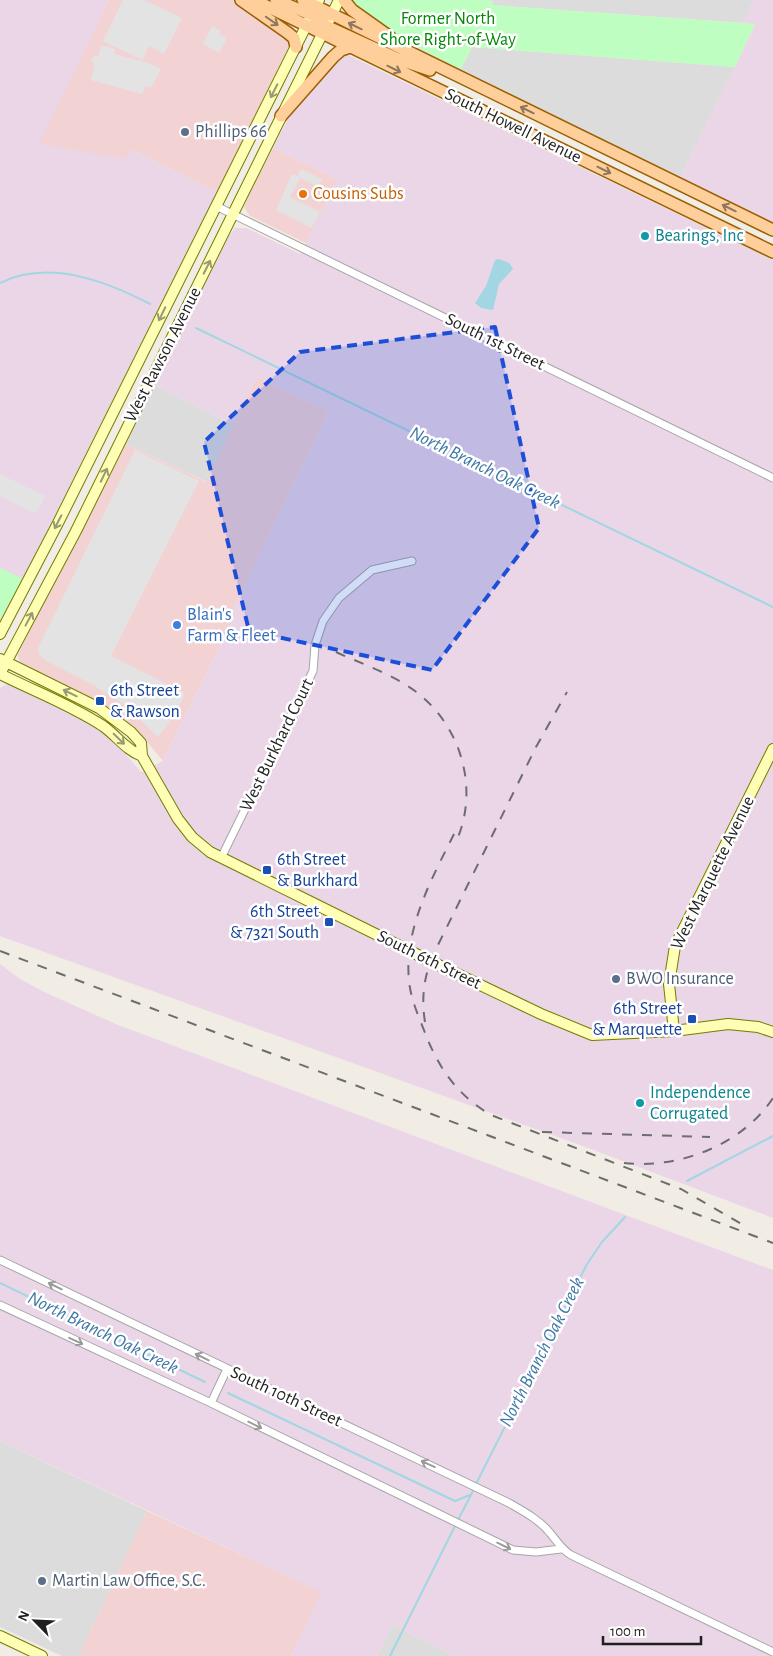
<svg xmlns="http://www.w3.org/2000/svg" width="773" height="1656" font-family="'Alegreya Sans',sans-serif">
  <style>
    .residential { fill: #dddcdc }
    .commercial { fill: #f3d2d3 }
    .industrial { fill: #ead6e7 }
    .park { fill: #befec0 }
    .parking { fill: #e3e3e3 }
    .water { fill: #a1d6e2 }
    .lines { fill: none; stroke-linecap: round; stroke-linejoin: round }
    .stream { stroke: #a1d6e2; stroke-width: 2 }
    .street-casing { stroke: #a6a6a6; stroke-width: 9 }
    .secondary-casing { stroke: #757c00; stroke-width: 12 }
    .primary-casing { stroke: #9a5f00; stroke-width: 14 }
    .street { stroke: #fff; stroke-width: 7 }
    .secondary { stroke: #fefeb5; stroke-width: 10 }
    .primary { stroke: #ffcf9b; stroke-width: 11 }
    .rail { stroke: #6d6d6d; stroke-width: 2; stroke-dasharray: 10 10; stroke-linecap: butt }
    .oneway { stroke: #8f775d }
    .oneway2 { stroke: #9a9a72 }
    .oneway3 { stroke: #9a9a9a }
    .marked { fill: #1d4ed8; fill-opacity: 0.2; stroke: #1d4ed8; stroke-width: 4; stroke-dasharray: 10 6; stroke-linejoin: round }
    .service-dot { fill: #5c6f8a; stroke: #fff; stroke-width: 2 }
    .food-dot { fill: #e8710a; stroke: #fff; stroke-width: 2 }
    .culture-dot { fill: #0f9aa8; stroke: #fff; stroke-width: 2 }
    .shop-dot { fill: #3f7fe0; stroke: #fff; stroke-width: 2 }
    .transit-dot { fill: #1a4fb4; stroke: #fff; stroke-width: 2 }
    .labels { text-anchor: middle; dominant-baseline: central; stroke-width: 5; stroke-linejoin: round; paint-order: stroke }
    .park-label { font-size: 18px; fill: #038707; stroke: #fff }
    .street-label { font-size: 18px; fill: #1f1f1f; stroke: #fff }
    .service-label { font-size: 18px; fill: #4e5e75; stroke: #fff; text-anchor: start }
    .food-label { font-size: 18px; fill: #c56008; stroke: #fff; text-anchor: start }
    .culture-label { font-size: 18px; fill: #0d838f; stroke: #fff; text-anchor: start }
    .shop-label { font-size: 18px; fill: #366cbe; stroke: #fff; text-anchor: start }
    .transit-label { font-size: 18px; fill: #164399; stroke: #fff; text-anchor: start }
    .water-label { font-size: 19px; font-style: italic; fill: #3e78a6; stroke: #fff }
  </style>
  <rect width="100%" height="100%" fill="#f1ece4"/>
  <path class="residential" d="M481,0H754L743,23L491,5L493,1Z
    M472,47L735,67L680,178L461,69Z
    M155,385L234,425L207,482L126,444Z
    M0,1441L147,1511L79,1656H62L0,1627Z
    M392,1624L455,1656H377Z"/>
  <path class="commercial" d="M109,0H237L289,37L290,44L288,48L217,192L132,150L126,160L38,144Z
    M273,148L338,180L306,243L250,216L244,207L249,195Z
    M257,377L329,411L228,621L232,623L163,761L144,738L112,710L25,666L19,661L18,654L126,444L206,482Z
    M147,1511L322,1592L291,1656H79Z"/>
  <path class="industrial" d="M0,0H109L39,144L126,159L132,150L217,192L23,579L0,619Z
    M754,0H773V223L680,178L755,25L743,23Z
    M348,55L773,260V1218L591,1149L0,936V688L7,684L13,685L90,724L114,741L141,772L163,761L232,623L228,621L329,411L257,377L234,425L155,385L227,239L235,228H246L300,254L338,180L273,148L293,109L338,57Z
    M0,964L20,979L44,992L118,1025L773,1270V1656H455L392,1624L377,1656H291L321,1592L0,1441Z"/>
  <path class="park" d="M347,0H481L493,1L492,5L755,24L735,67L472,47L461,69L394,36Z
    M0,568L23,579L0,619Z"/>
  <path class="parking" d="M123,0H144L182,18L164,54L149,46L142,60L103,41Z
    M212,26L221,31L219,34L227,38L219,53L203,44Z
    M101,45L115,49L114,54L148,63L161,69L151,88L145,86L142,94L91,80L94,68V62L91,61L93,56L98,57Z
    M301,169L322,179L318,187L300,178L290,197L320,212L312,228L276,210L292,174L297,176Z
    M135,450L199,481L111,656L185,693L175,715L158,737L123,704L93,685L45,660L39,654L38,648Z
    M0,474L45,496L38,511L34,513L0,496Z"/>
  <path class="water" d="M499,259L509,263L513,269L499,284L493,310L481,308L475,303L486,286L495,260Z"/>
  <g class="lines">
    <path class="stream" d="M0,283C49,259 106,281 150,304
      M196,328L773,607
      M687,1181L773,1136
      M0,1283L205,1382
      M228,1393L455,1501L470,1495
      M476,1484L587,1264L602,1242L625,1217
      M458,1520L474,1489
      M390,1656L456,1524"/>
    <g class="street-casing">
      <path id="street" d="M216,206L773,478
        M221,858L313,671L315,645L323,621L339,598L372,570L412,561
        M0,1260L509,1503C523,1511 540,1520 550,1533C558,1542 561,1549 571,1555L773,1652
        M0,1305L211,1403L513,1550L536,1552L561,1549
        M211,1403L227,1369"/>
    </g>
    <g class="secondary-casing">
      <path id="secondary" d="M0,634L58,523L319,0
        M0,659L99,708L131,732L141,743L142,756L178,819L192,837L210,852L430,961L541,1014L592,1035L674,1031L728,1024L758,1027L773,1032
        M0,674L76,531L339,0
        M0,674C34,691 71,705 103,726C117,736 126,750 142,756
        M674,1031L669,984L675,946L773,749
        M0,1636L42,1656"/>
    </g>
    <g class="primary-casing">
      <path id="primary" d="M241,0L288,33L294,38L296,47
        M254,0L773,252
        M276,0L312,15H330
        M303,0L773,230
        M344,0L352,10L390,37
        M308,26H326L398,59L430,70
        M281,116L333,57L341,50L350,47"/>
    </g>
    <use href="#street" class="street"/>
    <use href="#secondary" class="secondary"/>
    <use href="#primary" class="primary"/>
    <path class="rail" d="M336,652C362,664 392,674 415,691C461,725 480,789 456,842
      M454,834C431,880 401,934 410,988C413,1005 421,1022 427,1038C441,1072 460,1097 491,1115L681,1189L745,1226
      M0,951L773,1243
      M425,1022C421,998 424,975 434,953L536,747L567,692
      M542,1132L710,1137
      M624,1163C679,1169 742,1145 773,1098"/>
  </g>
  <defs><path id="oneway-shaft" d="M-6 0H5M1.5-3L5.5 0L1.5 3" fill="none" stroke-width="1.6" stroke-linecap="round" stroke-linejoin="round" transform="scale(1.25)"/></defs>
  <g class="oneway">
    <use href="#oneway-shaft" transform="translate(272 21) rotate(35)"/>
    <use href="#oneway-shaft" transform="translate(355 26) rotate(-154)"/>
    <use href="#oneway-shaft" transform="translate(394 69) rotate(26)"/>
    <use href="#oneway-shaft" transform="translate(527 110) rotate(-154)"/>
    <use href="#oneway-shaft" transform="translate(604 170) rotate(26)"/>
    <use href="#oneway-shaft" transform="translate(729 208) rotate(-154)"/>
  </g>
  <g class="oneway2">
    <use href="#oneway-shaft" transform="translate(274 91) rotate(117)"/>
    <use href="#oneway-shaft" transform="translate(207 267) rotate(-63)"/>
    <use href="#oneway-shaft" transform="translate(162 314) rotate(116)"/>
    <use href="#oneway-shaft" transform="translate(104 475) rotate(-64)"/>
    <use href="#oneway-shaft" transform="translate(58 522) rotate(117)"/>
    <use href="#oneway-shaft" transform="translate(29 619) rotate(-62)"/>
    <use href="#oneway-shaft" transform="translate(70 693) rotate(-154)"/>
    <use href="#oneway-shaft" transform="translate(119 739) rotate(44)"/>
  </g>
  <g class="oneway3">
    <use href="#oneway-shaft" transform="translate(55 1286) rotate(-154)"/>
    <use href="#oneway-shaft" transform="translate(76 1341) rotate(25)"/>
    <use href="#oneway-shaft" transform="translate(202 1357) rotate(-154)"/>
    <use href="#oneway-shaft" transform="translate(255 1425) rotate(26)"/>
    <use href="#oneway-shaft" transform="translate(428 1464) rotate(-155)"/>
    <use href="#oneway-shaft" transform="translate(504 1546) rotate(26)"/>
  </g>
  <path class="marked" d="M495,327L539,528L432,670L249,631L204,442L300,352Z"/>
  <g class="service-dot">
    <circle cx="185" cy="132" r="5"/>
    <circle cx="616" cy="979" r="5"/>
    <circle cx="42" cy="1581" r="5"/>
  </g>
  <circle class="food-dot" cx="303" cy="194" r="5"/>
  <g class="culture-dot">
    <circle cx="645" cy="236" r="5"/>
    <circle cx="640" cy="1103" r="5"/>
  </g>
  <circle class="shop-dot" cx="177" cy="625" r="5"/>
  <g class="transit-dot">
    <rect x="95" y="696" width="10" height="10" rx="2.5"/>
    <rect x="262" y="865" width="10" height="10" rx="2.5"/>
    <rect x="324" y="917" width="10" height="10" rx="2.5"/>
    <rect x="687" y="1014" width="10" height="10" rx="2.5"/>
  </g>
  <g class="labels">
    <g class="park-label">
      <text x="448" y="19">Former North<tspan x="448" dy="21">Shore Right-of-Way</tspan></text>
    </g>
    <g class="street-label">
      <text transform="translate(513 126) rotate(26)">South Howell Avenue</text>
      <text transform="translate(495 342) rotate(26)">South 1st Street</text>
      <text transform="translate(163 355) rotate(-63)">West Rawson Avenue</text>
      <text transform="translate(277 745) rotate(-64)">West Burkhard Court</text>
      <text transform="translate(713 873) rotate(-64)">West Marquette Avenue</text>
      <text transform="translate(429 960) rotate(26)">South 6th Street</text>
      <text transform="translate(286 1397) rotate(25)">South 10th Street</text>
    </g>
    <g class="service-label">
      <text x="195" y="132">Phillips 66</text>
      <text x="626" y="979">BWO Insurance</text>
      <text x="52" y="1581">Martin Law Office, S.C.</text>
    </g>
    <g class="food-label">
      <text x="313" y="194">Cousins Subs</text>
    </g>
    <g class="culture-label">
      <text x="655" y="236">Bearings, Inc</text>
      <text x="650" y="1093">Independence<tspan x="650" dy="21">Corrugated</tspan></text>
    </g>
    <g class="shop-label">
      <text x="187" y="615">Blain's<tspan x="187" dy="21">Farm &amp; Fleet</tspan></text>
    </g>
    <g class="transit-label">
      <text x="110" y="691">6th Street<tspan x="110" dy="21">&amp; Rawson</tspan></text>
      <text x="277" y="860">6th Street<tspan x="277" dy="21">&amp; Burkhard</tspan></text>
      <text x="319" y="912" text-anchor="end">6th Street<tspan x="319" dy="21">&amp; 7321 South</tspan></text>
      <text x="682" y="1009" text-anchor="end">6th Street<tspan x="682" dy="21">&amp; Marquette</tspan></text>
    </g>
    <g class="water-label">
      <text transform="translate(485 468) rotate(26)">North Branch Oak Creek</text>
      <text transform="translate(103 1333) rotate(26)">North Branch Oak Creek</text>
      <text transform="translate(542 1352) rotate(-63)">North Branch Oak Creek</text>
    </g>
  </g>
  <g transform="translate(35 1621) rotate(294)" stroke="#ffffff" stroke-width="4" paint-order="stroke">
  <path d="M0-4L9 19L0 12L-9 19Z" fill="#1f1f1f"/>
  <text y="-8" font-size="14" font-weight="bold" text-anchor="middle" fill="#1f1f1f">N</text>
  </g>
  <path d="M603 1636v8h98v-8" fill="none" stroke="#1f1f1f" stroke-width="2.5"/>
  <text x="610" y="1636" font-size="15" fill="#1f1f1f" stroke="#ffffff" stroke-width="4" paint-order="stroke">100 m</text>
</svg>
